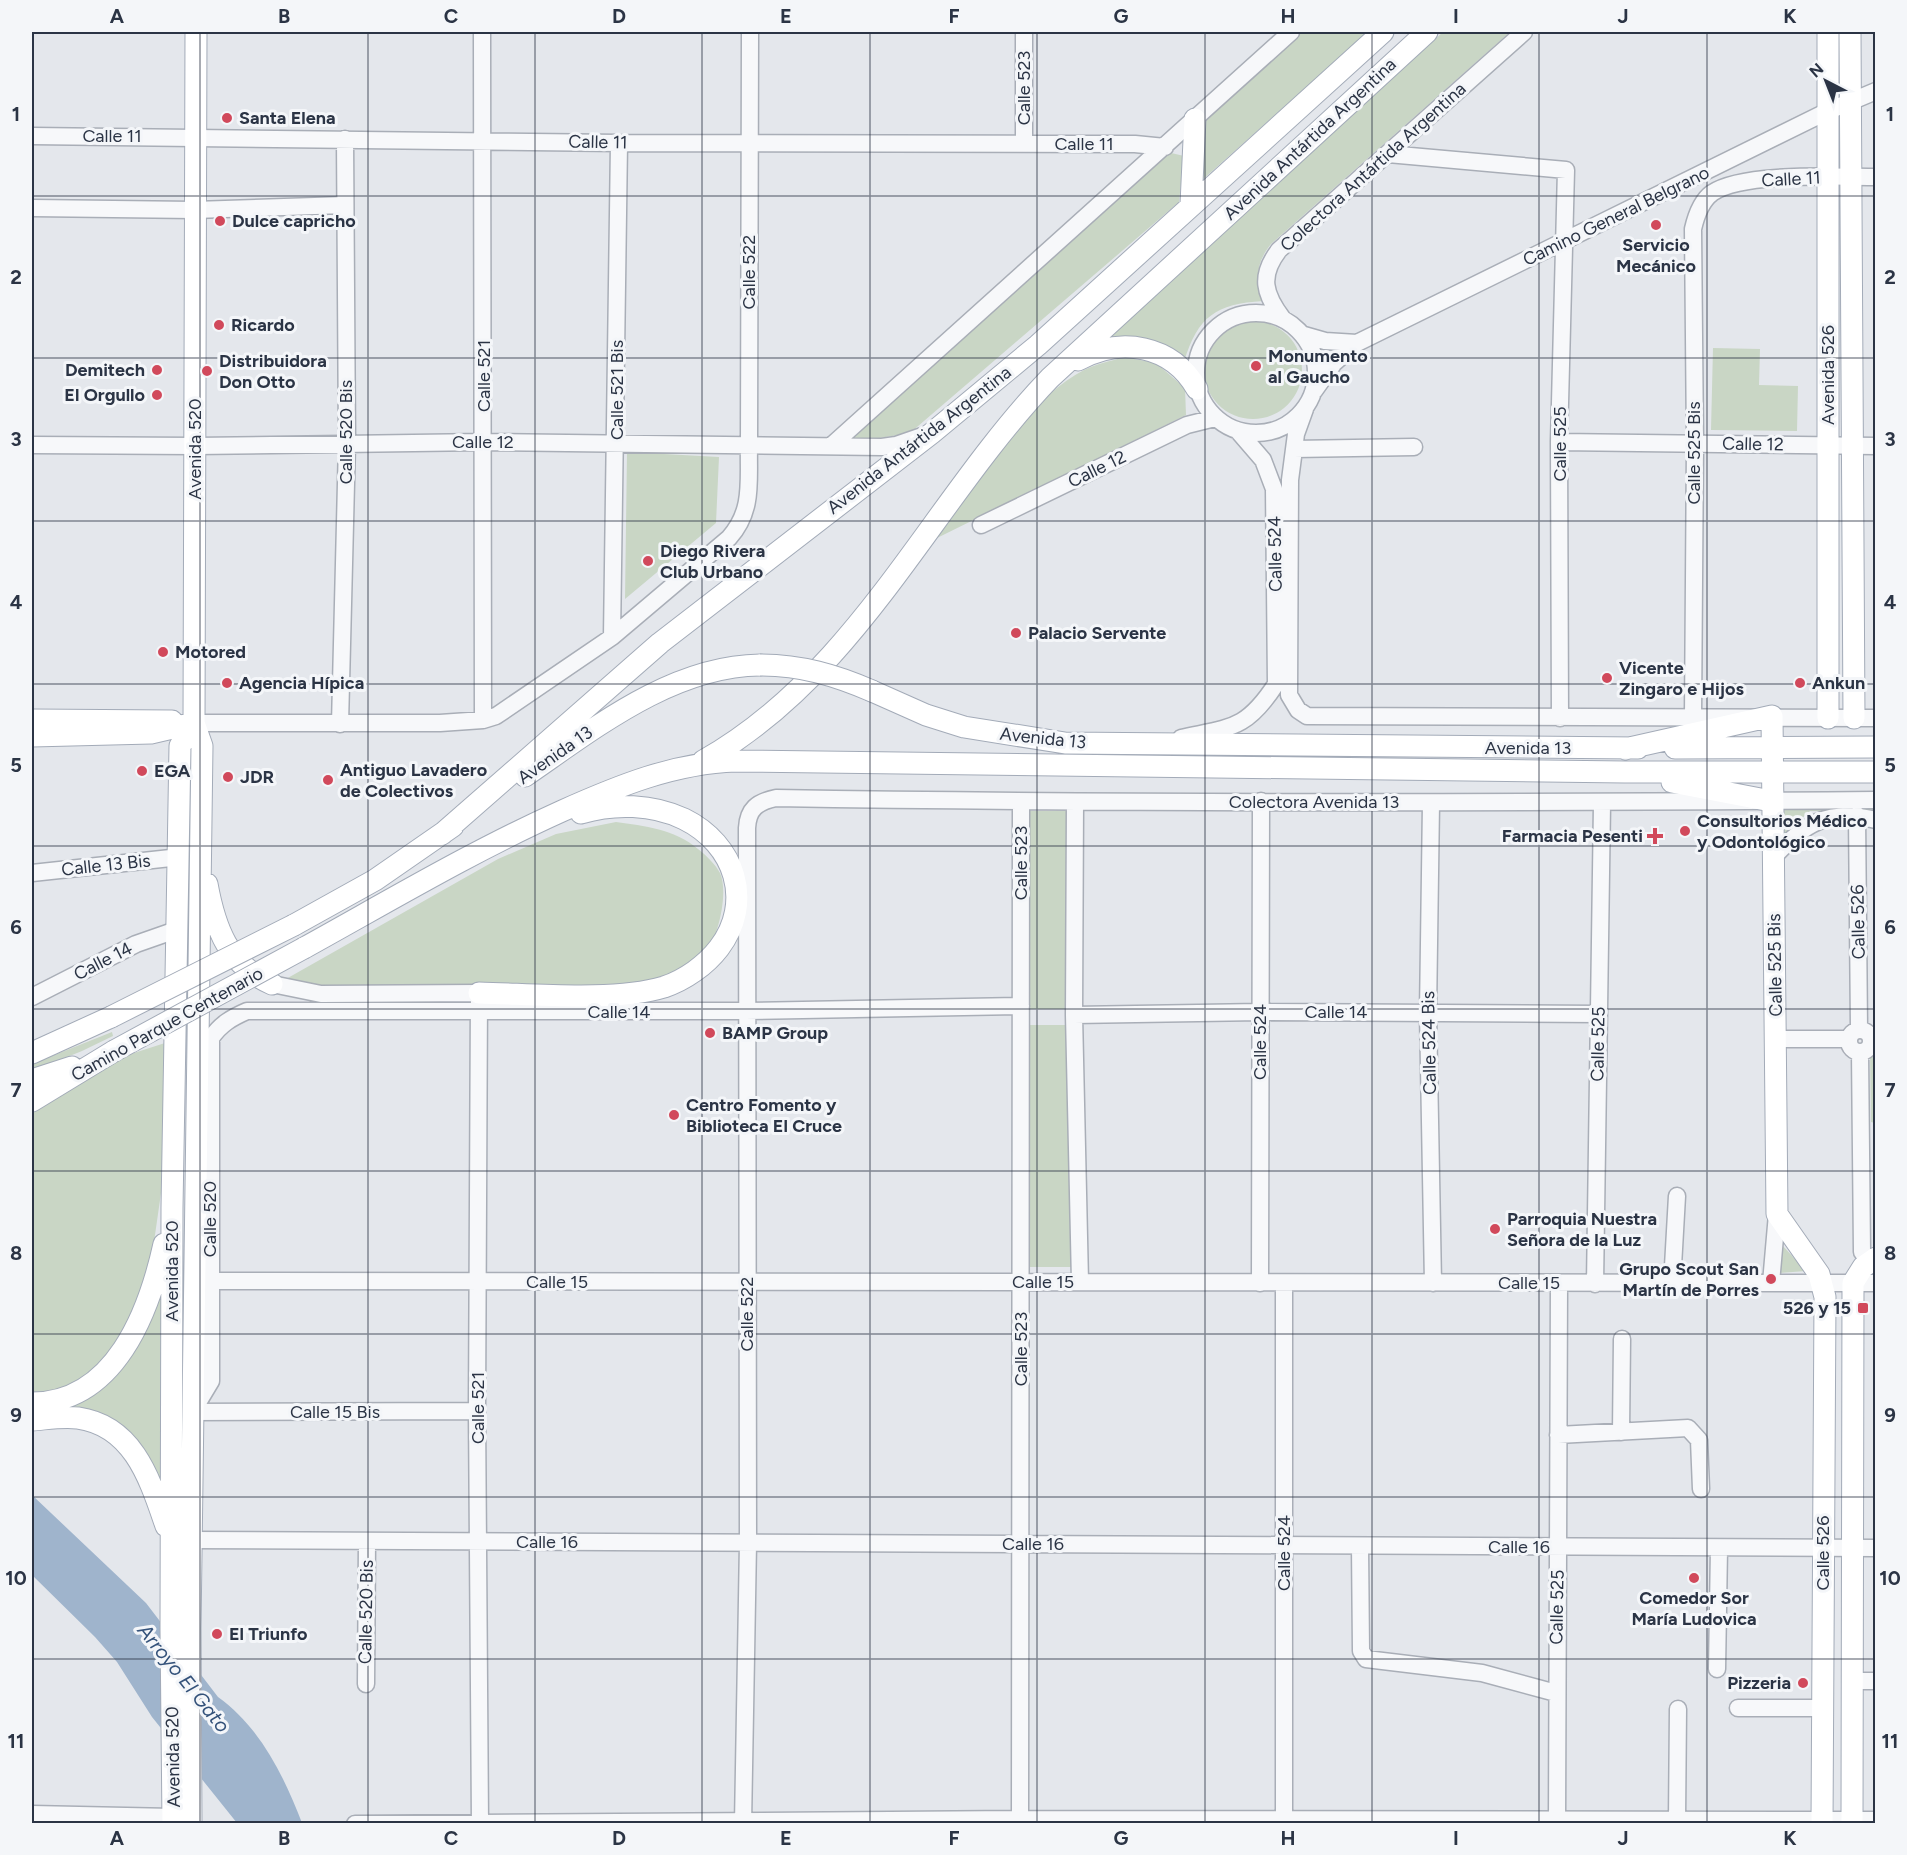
<svg xmlns="http://www.w3.org/2000/svg" width="1907" height="1855" font-family="Figtree,sans-serif">
  <style>
    .green { fill: #c9d6c5 }
    .water { fill: #9fb4cc }
    .lines { fill: none; stroke-linecap: round; stroke-linejoin: round }
    .minor-casing { stroke: #a9aeb7; stroke-width: 19 }
    .major-casing { stroke: #a3abb8; stroke-width: 23 }
    .minor { stroke: #f7f8fa; stroke-width: 16 }
    .major { stroke: #fff; stroke-width: 21 }
    .major-bridge-casing { stroke: #a3abb8; stroke-width: 23; stroke-linecap: butt }
    .major-bridge { stroke: #fff; stroke-width: 21 }
    .grid { fill: none; stroke: #2b3445; stroke-width: 1.5; stroke-opacity: 0.55 }
    .poi-dot { fill: #d1495b; stroke: #f4f6f9; stroke-width: 2 }
    .labels { text-anchor: middle; dominant-baseline: central; stroke-width: 6; stroke-linejoin: round; paint-order: stroke }
    .street-label { font-size: 18px; fill: #2b3445; stroke: #f4f6f9 }
    .poi-label { font-size: 18px; font-weight: bold; fill: #2b3445; stroke: #f4f6f9; text-anchor: start }
    .water-label { font-size: 20px; font-style: italic; fill: #34527a; stroke: #f4f6f9 }
    .neatline { fill: none; stroke: #2b3445; stroke-width: 2 }
    .grid-label { font-size: 20px; text-anchor: middle; font-weight: bold; fill: #2b3445 }
  </style>
  <rect width="100%" height="100%" fill="#e4e7ec"/>
  <path class="green" d="M1302,32H1368L1201,181L1205,118Z
    M1443,32H1510L1271,244C1256,263 1255,278 1263,301C1216,304 1198,316 1184,362C1151,333 1139,337 1097,344Z
    M1167,152L1184,156L1179,202L910,433L831,446Z
    M1204 370a49 49 0 1 1 98 0a49 49 0 1 1-98 0Z
    M1713,348L1760,349L1759,385L1798,386L1797,431L1711,430Z
    M1124,357L1156,363L1185,388L1186,415L935,539C973,487 1027,399 1084,370C1096,364 1111,361 1124,357Z
    M627,452L719,457L716,523L625,599Z
    M1875,808V817L1860,812L1810,811L1781,838V809Z
    M1026,811H1069L1070,1009H1027Z
    M616,822C644,826 675,829 698,849C705,854 716,865 720,873C729,892 718,941 703,956C682,975 658,980 631,985L320,986L286,979L498,859L556,834Z
    M1024,1025H1068L1073,1267H1030Z
    M112,1032L113,1036L82,1051L32,1071V1064Z
    M165,1043L162,1186L149,1277L115,1349L78,1385L32,1394V1108L109,1061Z
    M1870,1052H1875V1123L1871,1122Z
    M1782,1245L1806,1271L1779,1273Z
    M162,1279L166,1504L136,1443L32,1409L82,1397Z"/>
  <path class="water" d="M32,1495L146,1603L218,1697C260,1727 284,1776 302,1823H237L152,1717L117,1662L95,1637L32,1575Z"/>
  <g class="lines">
    <g class="minor-casing">
      <path id="minor" d="M482,32L483,720
        M1024,32V144
        M32,136L619,143L1135,144L1165,147
        M1388,154L1566,170L1559,442L1560,718
        M32,208L194,210L345,205
        M1196 373a60 60 0 1 1 120 0a60 60 0 1 1-120 0Z
        M1283,319C1264,294 1259,276 1279,250L1524,32
        M1304,335L1325,341L1357,343
        M1314,391L1334,363L1357,343L1826,112L1876,91
        M1305,409L1296,434L1290,480L1289,695L1298,710L1307,716L1876,718
        M1559,442L1876,446
        M32,445L195,446L484,442L882,447L896,445L922,436
        M831,446L1291,32
        M1294,449L1414,447
        M981,525L1187,425L1215,418
        M612,637L619,143
        M1693,716L1695,444L1693,229C1696,216 1701,201 1712,193C1743,172 1836,177 1876,177
        M194,723H440L483,720L496,716L612,637L729,538C754,510 748,481 749,446L750,32
        M340,724L347,443L345,139
        M1181,738C1231,727 1246,730 1276,684L1274,489L1263,460L1238,431
        M1075,803L1074,1015L1080,1282
        M1431,803L1428,1013L1433,1283
        M1857,815L1859,1029
        M1773,858C1803,824 1828,808 1876,820
        M32,873L180,857
        M272,984L321,994L479,993L477,1411L480,1824
        M32,997L136,944L176,930
        M1074,1015L1260,1012L1599,1014
        M1849 1041a11 11 0 1 1 22 0a11 11 0 1 1-22 0Z
        M1776,1039H1849
        M1860,1052L1862,1252L1871,1261
        M210,1281L1876,1283
        M1260,1283L1261,801
        M1771,1283L1777,1214
        M1595,1284L1602,804
        M1672,1284L1677,1196
        M193,1411L211,1381V1038C221,1024 231,1018 247,1011H745L1021,1006
        M192,1412L477,1411
        M1621,1432L1622,1339
        M1558,1435L1688,1428L1699,1440L1701,1489
        M191,1540L1876,1548
        M1360,1546L1361,1651L1366,1659L1482,1673L1556,1693
        M1717,1669L1719,1548
        M1851,1681H1876
        M366,1684L367,1541
        M1738,1708H1823
        M32,1814L173,1817
        M1677,1820L1678,1709
        M355,1824L1020,1819L1876,1820
        M743,1824L748,1543L747,828C748,809 757,802 776,798C1143,804 1509,803 1876,800
        M1020,1824L1021,802
        M1284,1824V1283
        M1557,1824L1559,1283"/>
    </g>
    <g class="major-casing">
      <path id="major" d="M1828,32V718
        M1850,32L1854,718
        M1191,204L1195,119
        M1078,360C1121,336 1172,345 1197,389
        M872,691L926,715L964,727L1065,743L1638,748
        M32,720L172,721
        M32,736L151,733L194,723
        M1675,748L1876,747
        M1625,749L1772,716L1777,1214L1819,1274L1825,1297L1822,1824
        M703,761C858,674 931,502 1050,378L1427,32
        M525,776C595,728 672,666 760,665
        M1672,782L1771,801
        M442,834L660,643L932,433L1038,345L1383,32
        M207,884C215,928 228,965 272,984
        M294,925L375,880L453,826
        M304,948C389,901 473,851 562,811C618,786 674,763 736,761L1625,772H1876
        M479,993C533,994 613,1002 664,987C685,980 706,965 719,948C754,902 735,844 684,819C653,804 614,803 581,813
        M32,1053L111,1017
        M32,1080L72,1067
        M32,1101L114,1051
        M32,1403C115,1403 149,1312 164,1244
        M32,1420C46,1419 63,1416 78,1418C134,1426 150,1480 166,1526
        M173,1824L171,1629L172,1208L180,746L194,723
        M191,1824L190,1628L202,746L194,723L196,32
        M1852,1824L1853,1283L1863,1267L1876,1258"/>
    </g>
    <use href="#minor" class="minor"/>
    <use href="#major" class="major"/>
    <g class="major-bridge-casing">
      <path id="major-bridge" d="M760,665C801,665 835,675 872,691
        M111,1017L294,925
        M114,1051L304,948"/>
    </g>
    <use href="#major-bridge" class="major-bridge"/>
  </g>
  <path class="grid" d="M200,32V1824M368,32V1824M535,32V1824M702,32V1824M870,32V1824M1037,32V1824M1205,32V1824M1372,32V1824M1539,32V1824M1707,32V1824M32,196H1876M32,358H1876M32,521H1876M32,684H1876M32,846H1876M32,1009H1876M32,1171H1876M32,1334H1876M32,1497H1876M32,1659H1876"/>
  <g class="poi-dot">
    <circle cx="227" cy="118" r="6"/>
    <circle cx="220" cy="221" r="6"/>
    <circle cx="1656" cy="225" r="6"/>
    <circle cx="219" cy="325" r="6"/>
    <circle cx="1256" cy="366" r="6"/>
    <circle cx="157" cy="370" r="6"/>
    <circle cx="207" cy="371" r="6"/>
    <circle cx="157" cy="395" r="6"/>
    <circle cx="648" cy="561" r="6"/>
    <circle cx="1016" cy="633" r="6"/>
    <circle cx="163" cy="652" r="6"/>
    <circle cx="1607" cy="678" r="6"/>
    <circle cx="227" cy="683" r="6"/>
    <circle cx="1800" cy="683" r="6"/>
    <circle cx="142" cy="771" r="6"/>
    <circle cx="228" cy="777" r="6"/>
    <circle cx="328" cy="780" r="6"/>
    <circle cx="1685" cy="831" r="6"/>
    <path d="M1652 827h6v6h6v6h-6v6h-6v-6h-6v-6h6z"/>
    <circle cx="710" cy="1033" r="6"/>
    <circle cx="674" cy="1115" r="6"/>
    <circle cx="1495" cy="1229" r="6"/>
    <circle cx="1771" cy="1279" r="6"/>
    <rect x="1857" y="1302" width="12" height="12" rx="3"/>
    <circle cx="1694" cy="1578" r="6"/>
    <circle cx="217" cy="1634" r="6"/>
    <circle cx="1803" cy="1683" r="6"/>
  </g>
  <g class="labels">
    <g class="street-label">
      <text transform="translate(1024 88) rotate(-90)">Calle 523</text>
      <text x="112" y="136">Calle 11</text>
      <text transform="translate(1310 139) rotate(-43)">Avenida Antártida Argentina</text>
      <text transform="translate(598 142) rotate(1)">Calle 11</text>
      <text x="1084" y="144">Calle 11</text>
      <text transform="translate(1373 167) rotate(-42)">Colectora Antártida Argentina</text>
      <text transform="translate(1791 179) rotate(-3)">Calle 11</text>
      <text transform="translate(1616 216) rotate(-26)">Camino General Belgrano</text>
      <text transform="translate(749 272) rotate(-90)">Calle 522</text>
      <text transform="translate(1828 375) rotate(-90)">Avenida 526</text>
      <text transform="translate(484 376) rotate(-90)">Calle 521</text>
      <text transform="translate(617 390) rotate(-90)">Calle 521 Bis</text>
      <text transform="translate(346 432) rotate(-90)">Calle 520 Bis</text>
      <text transform="translate(919 440) rotate(-38)">Avenida Antártida Argentina</text>
      <text x="483" y="442">Calle 12</text>
      <text transform="translate(1560 444) rotate(-90)">Calle 525</text>
      <text transform="translate(1753 444) rotate(1)">Calle 12</text>
      <text transform="translate(195 449) rotate(-90)">Avenida 520</text>
      <text transform="translate(1694 453) rotate(-90)">Calle 525 Bis</text>
      <text transform="translate(1097 469) rotate(-26)">Calle 12</text>
      <text transform="translate(1275 554) rotate(-91)">Calle 524</text>
      <text transform="translate(1043 738) rotate(6)">Avenida 13</text>
      <text x="1528" y="748">Avenida 13</text>
      <text transform="translate(555 755) rotate(-35)">Avenida 13</text>
      <text x="1314" y="802">Colectora Avenida 13</text>
      <text transform="translate(1021 863) rotate(-90)">Calle 523</text>
      <text transform="translate(106 865) rotate(-6)">Calle 13 Bis</text>
      <text transform="translate(1858 922) rotate(-91)">Calle 526</text>
      <text transform="translate(103 961) rotate(-27)">Calle 14</text>
      <text transform="translate(1775 965) rotate(-91)">Calle 525 Bis</text>
      <text x="619" y="1012">Calle 14</text>
      <text x="1336" y="1012">Calle 14</text>
      <text transform="translate(167 1024) rotate(-29)">Camino Parque Centenario</text>
      <text transform="translate(1260 1042) rotate(-90)">Calle 524</text>
      <text transform="translate(1429 1043) rotate(-91)">Calle 524 Bis</text>
      <text transform="translate(1598 1044) rotate(-89)">Calle 525</text>
      <text transform="translate(210 1219) rotate(-90)">Calle 520</text>
      <text transform="translate(172 1271) rotate(-90)">Avenida 520</text>
      <text x="557" y="1282">Calle 15</text>
      <text x="1043" y="1282">Calle 15</text>
      <text x="1529" y="1283">Calle 15</text>
      <text transform="translate(747 1314) rotate(-90)">Calle 522</text>
      <text transform="translate(1021 1349) rotate(-90)">Calle 523</text>
      <text transform="translate(478 1408) rotate(-90)">Calle 521</text>
      <text x="335" y="1412">Calle 15 Bis</text>
      <text x="547" y="1542">Calle 16</text>
      <text x="1033" y="1544">Calle 16</text>
      <text x="1519" y="1547">Calle 16</text>
      <text transform="translate(1284 1553) rotate(-90)">Calle 524</text>
      <text transform="translate(1823 1553) rotate(-90)">Calle 526</text>
      <text transform="translate(1557 1607) rotate(-89)">Calle 525</text>
      <text transform="translate(366 1612) rotate(-89)">Calle 520 Bis</text>
      <text transform="translate(173 1757) rotate(-91)">Avenida 520</text>
    </g>
    <g class="poi-label">
      <text x="239" y="118">Santa Elena</text>
      <text x="232" y="221">Dulce capricho</text>
      <text x="1656" y="245" text-anchor="middle">Servicio<tspan x="1656" dy="21">Mecánico</tspan></text>
      <text x="231" y="325">Ricardo</text>
      <text x="1268" y="356">Monumento<tspan x="1268" dy="21">al Gaucho</tspan></text>
      <text x="219" y="361">Distribuidora<tspan x="219" dy="21">Don Otto</tspan></text>
      <text x="145" y="370" text-anchor="end">Demitech</text>
      <text x="145" y="395" text-anchor="end">El Orgullo</text>
      <text x="660" y="551">Diego Rivera<tspan x="660" dy="21">Club Urbano</tspan></text>
      <text x="1028" y="633">Palacio Servente</text>
      <text x="175" y="652">Motored</text>
      <text x="1619" y="668">Vicente<tspan x="1619" dy="21">Zingaro e Hijos</tspan></text>
      <text x="239" y="683">Agencia Hípica</text>
      <text x="1812" y="683">Ankun</text>
      <text x="340" y="770">Antiguo Lavadero<tspan x="340" dy="21">de Colectivos</tspan></text>
      <text x="154" y="771">EGA</text>
      <text x="240" y="777">JDR</text>
      <text x="1697" y="821">Consultorios Médico<tspan x="1697" dy="21">y Odontológico</tspan></text>
      <text x="1643" y="836" text-anchor="end">Farmacia Pesenti</text>
      <text x="722" y="1033">BAMP Group</text>
      <text x="686" y="1105">Centro Fomento y<tspan x="686" dy="21">Biblioteca El Cruce</tspan></text>
      <text x="1507" y="1219">Parroquia Nuestra<tspan x="1507" dy="21">Señora de la Luz</tspan></text>
      <text x="1759" y="1269" text-anchor="end">Grupo Scout San<tspan x="1759" dy="21">Martín de Porres</tspan></text>
      <text x="1851" y="1308" text-anchor="end">526 y 15</text>
      <text x="1694" y="1598" text-anchor="middle">Comedor Sor<tspan x="1694" dy="21">María Ludovica</tspan></text>
      <text x="229" y="1634">El Triunfo</text>
      <text x="1791" y="1683" text-anchor="end">Pizzeria</text>
    </g>
    <g class="water-label">
      <text transform="translate(184 1678) rotate(51)">Arroyo El Gato</text>
    </g>
  </g>
  <rect width="1907" height="1855" fill="none" stroke="#f4f6f9" stroke-width="66"/>
  <g transform="translate(1826 81) rotate(318)" stroke="#f4f6f9" stroke-width="4.5" paint-order="stroke">
  <path d="M0-4.5L10 22L0 15L-10 22Z" fill="#2b3445"/>
  <text y="-9" font-size="16" font-weight="bold" text-anchor="middle" fill="#2b3445">N</text>
  </g>
  <rect x="33" y="33" width="1841" height="1789" class="neatline"/>
  <g class="grid-label">
    <text x="117" y="23">A</text>
    <text x="284" y="23">B</text>
    <text x="451" y="23">C</text>
    <text x="619" y="23">D</text>
    <text x="786" y="23">E</text>
    <text x="954" y="23">F</text>
    <text x="1121" y="23">G</text>
    <text x="1288" y="23">H</text>
    <text x="1456" y="23">I</text>
    <text x="1623" y="23">J</text>
    <text x="1790" y="23">K</text>
    <text x="16" y="121">1</text>
    <text x="1890" y="121">1</text>
    <text x="16" y="284">2</text>
    <text x="1890" y="284">2</text>
    <text x="16" y="446">3</text>
    <text x="1890" y="446">3</text>
    <text x="16" y="609">4</text>
    <text x="1890" y="609">4</text>
    <text x="16" y="772">5</text>
    <text x="1890" y="772">5</text>
    <text x="16" y="934">6</text>
    <text x="1890" y="934">6</text>
    <text x="16" y="1097">7</text>
    <text x="1890" y="1097">7</text>
    <text x="16" y="1260">8</text>
    <text x="1890" y="1260">8</text>
    <text x="16" y="1422">9</text>
    <text x="1890" y="1422">9</text>
    <text x="16" y="1585">10</text>
    <text x="1890" y="1585">10</text>
    <text x="16" y="1748">11</text>
    <text x="1890" y="1748">11</text>
    <text x="117" y="1845">A</text>
    <text x="284" y="1845">B</text>
    <text x="451" y="1845">C</text>
    <text x="619" y="1845">D</text>
    <text x="786" y="1845">E</text>
    <text x="954" y="1845">F</text>
    <text x="1121" y="1845">G</text>
    <text x="1288" y="1845">H</text>
    <text x="1456" y="1845">I</text>
    <text x="1623" y="1845">J</text>
    <text x="1790" y="1845">K</text>
  </g>
</svg>
